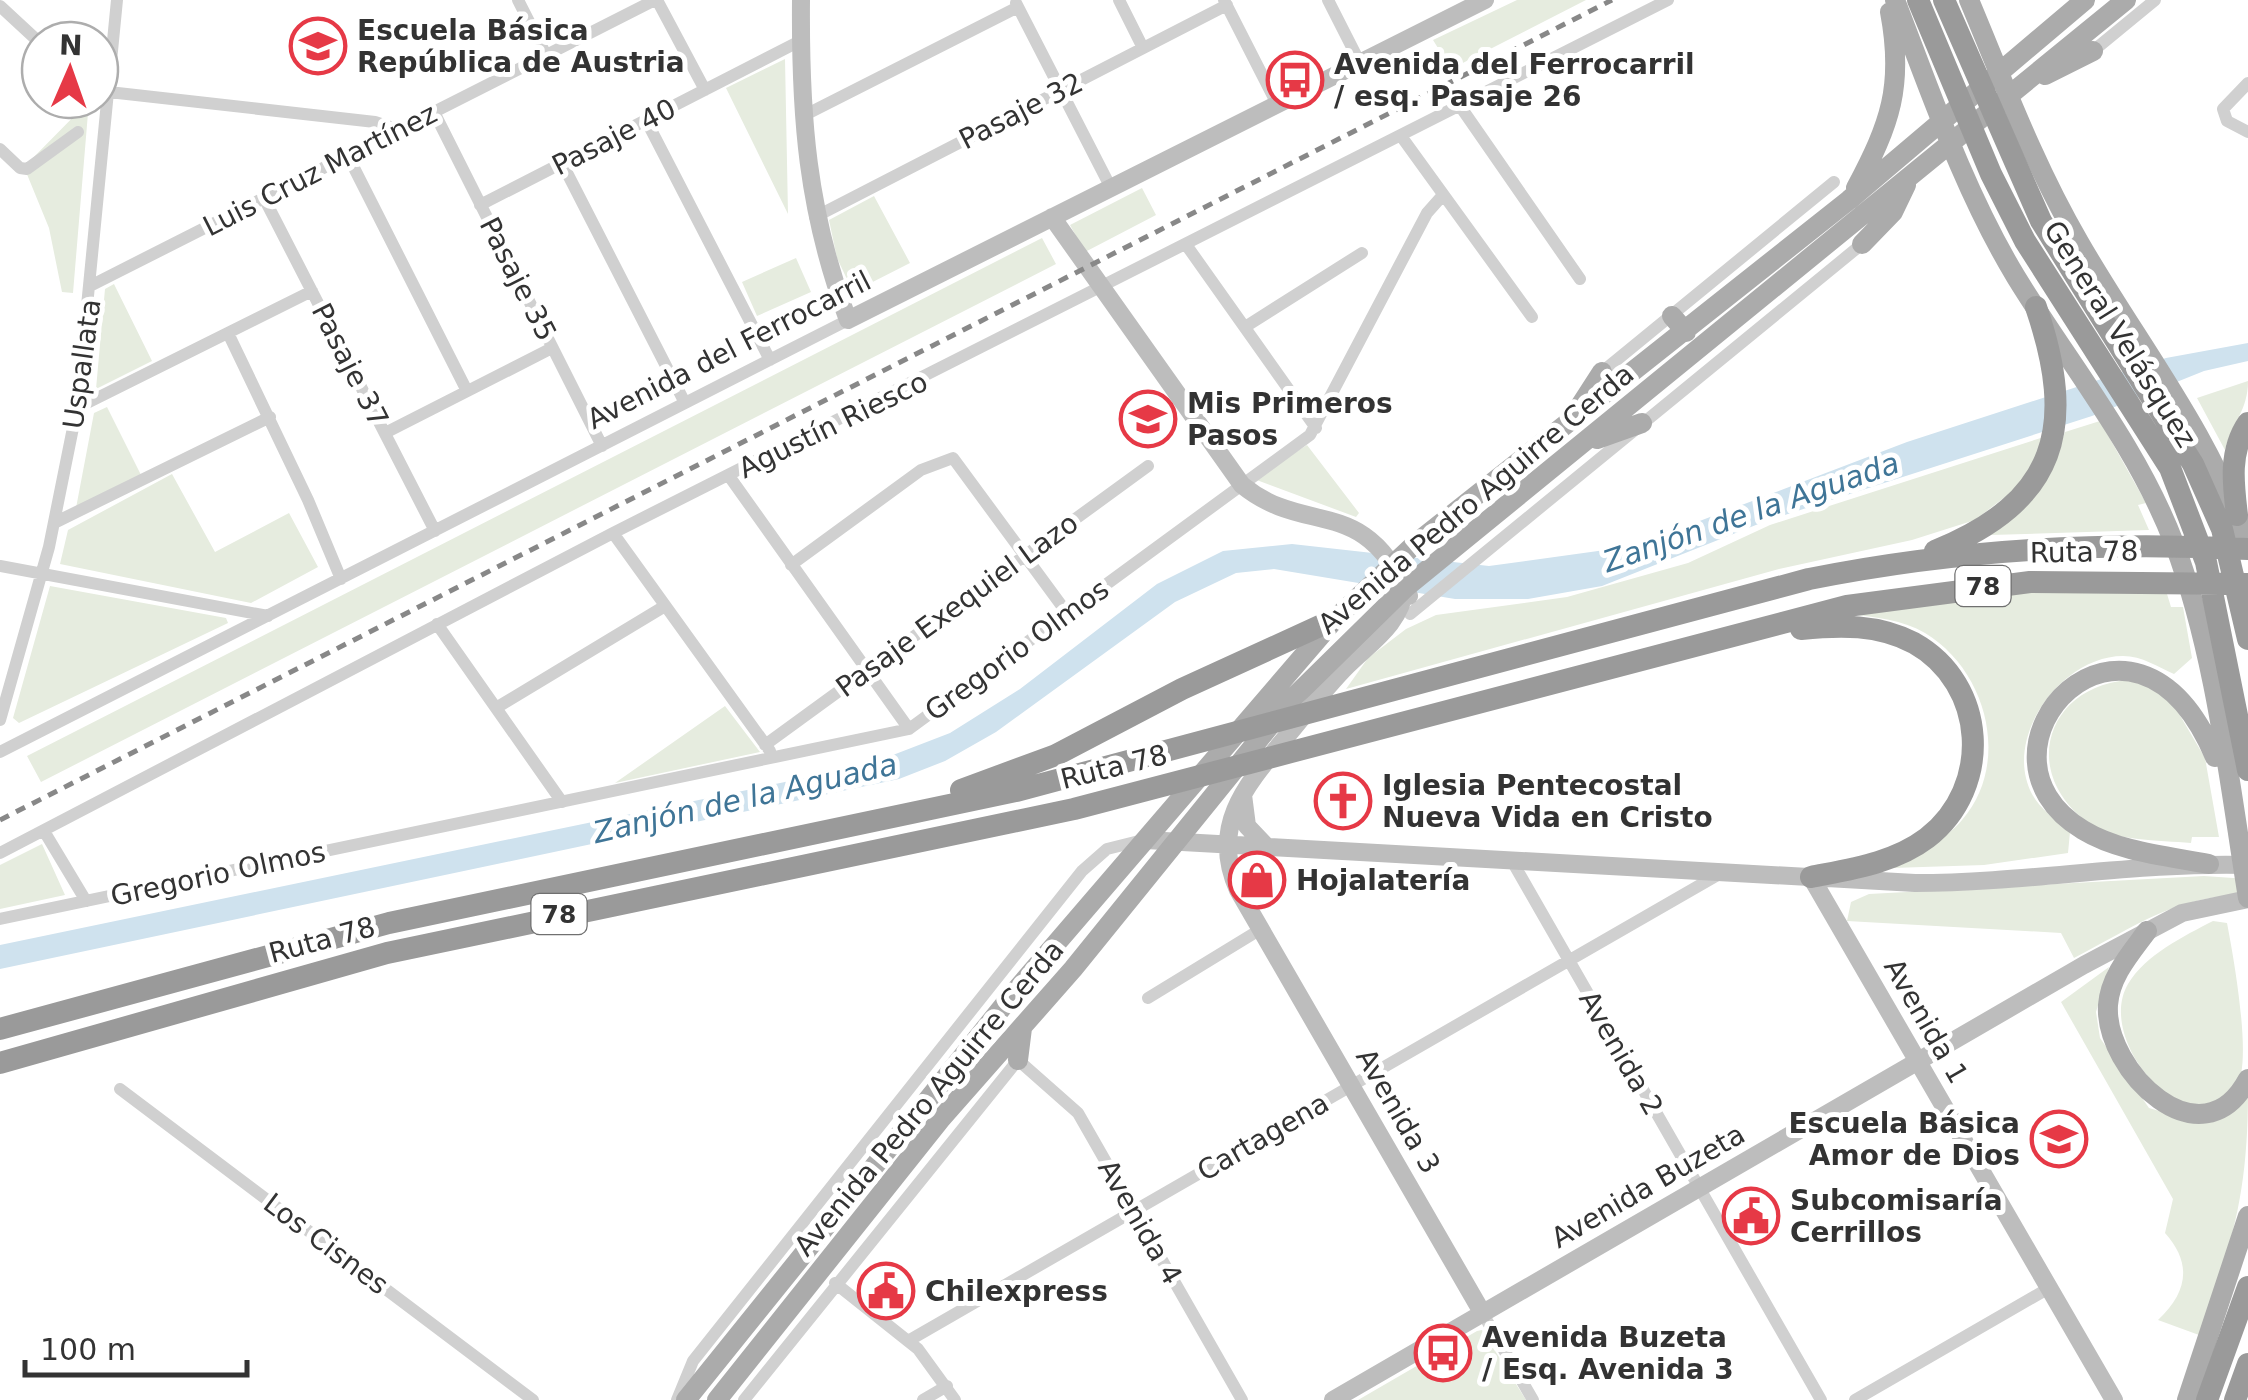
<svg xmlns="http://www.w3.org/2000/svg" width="2248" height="1400" font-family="'DejaVu Sans',sans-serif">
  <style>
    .green { fill: #e6ecdf }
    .water { fill: #cfe2ee }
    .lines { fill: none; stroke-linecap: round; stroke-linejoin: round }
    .street { stroke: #d0d0d0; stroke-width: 12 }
    .secondary { stroke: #bdbdbd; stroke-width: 18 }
    .primary { stroke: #ababab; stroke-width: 20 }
    .highway { stroke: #9a9a9a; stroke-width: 22 }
    .rail { stroke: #888; stroke-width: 5; stroke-dasharray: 10 8; stroke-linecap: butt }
    .labels { text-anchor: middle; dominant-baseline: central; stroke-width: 10; stroke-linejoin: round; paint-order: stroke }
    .shield { fill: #fff; stroke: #707070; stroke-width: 2.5 }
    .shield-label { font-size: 25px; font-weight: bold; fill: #333 }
    .poi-label { font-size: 28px; font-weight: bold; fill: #333; stroke: #fff; text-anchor: start }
    .street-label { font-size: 28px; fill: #333; stroke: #fff }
    .water-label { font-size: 30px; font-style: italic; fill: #3f7597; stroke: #fff }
  </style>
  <rect width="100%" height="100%" fill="#fff"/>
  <path class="green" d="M1517,0H1586L1451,69L1433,40Z
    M785,59L788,214L726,88Z
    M89,101L73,293L62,292L49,228L24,167Z
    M1142,188L1156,215L1085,252L1070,225Z
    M874,196L910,263L853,292L837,258L829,220Z
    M1042,238L1056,264L41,782L27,756Z
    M796,258L811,292L757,316L742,282Z
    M114,284L152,361L96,389L105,289Z
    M2248,381C2248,411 2232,422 2225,450L2197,398Z
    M107,407L141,475L76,508L94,413Z
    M2100,421L2146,503L2138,505L2149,530L1991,535C2028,507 2050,476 2065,432Z
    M2047,436L2031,477L1975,520L1912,540L1779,569L1346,689L1368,658L1406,629L1436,615L1567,597L1688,563L1770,525Z
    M1307,445L1359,513L1356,517L1254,479Z
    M172,474L215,552L289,513L318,567L251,603L60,564L68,530Z
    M50,586L226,618L228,623L19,723L13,718Z
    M2080,590L2167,594L2171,607H2183L2192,658L2174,674C2158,667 2142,656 2123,656C2062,656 2002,737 2032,794C2040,809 2057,821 2070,832L2068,853L1984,865L1892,868C1913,854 1946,840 1962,820C2011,764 1988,671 1925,633C1903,620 1875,617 1850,614L1952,597Z
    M2129,680L2165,690L2205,758L2219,837H2192L2191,843C2159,840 2112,842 2086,821C2020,771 2047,686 2129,680Z
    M725,706L760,752L615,783Z
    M42,844L65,895L0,909V865Z
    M2204,876L2248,879V895C2176,895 2136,926 2074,958L2061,933L1847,921L1851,902L1869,894Z
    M2213,921L2227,923C2234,959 2248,1040 2241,1074C2197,1160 2093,1043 2128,984C2145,955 2184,936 2213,921Z
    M2109,967L2096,1012L2100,1038L2149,1108L2200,1123L2248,1092C2248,1192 2233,1243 2199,1335L2158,1320C2187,1293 2193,1264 2165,1233L2173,1199L2061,1002Z
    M1482,1330L1526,1400H1358L1477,1331Z"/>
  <path class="water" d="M2248,343V361L2204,371L2092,416L1766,521L1602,586L1528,599H1455L1274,569L1236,573L1175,602L996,732L945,761L899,779L0,969V945L867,765L950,733L1020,689L1157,584L1223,551L1292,544L1489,566L1634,546L1907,442L2166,358Z"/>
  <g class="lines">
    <path class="street" d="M518,0L546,55
      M657,0L705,90
      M1119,0L1143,48
      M1224,0L1277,104
      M1328,0L1360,63
      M1016,3L1111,188
      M0,6L40,43
      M2093,51L2155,0
      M2248,83L2223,109L2227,121L2248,132
      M100,91L375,122L399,130
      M1460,106L1580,279
      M434,112L602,446
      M803,116L1018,7
      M646,120L770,360
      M1401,136L1532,317
      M0,149L20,168L27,169L78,132
      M348,156L467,391
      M562,163L685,403
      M264,198L435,531
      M480,205L800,41
      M815,217L1227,5
      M1187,246L1316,428
      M92,285L655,0
      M1245,327L1362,253
      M228,333L308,500L341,579
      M1602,372L1834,182
      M77,408L312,291
      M385,433L552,348
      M729,476L909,729
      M54,523L270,417
      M613,533L770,751
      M791,565L921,470L953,458L1067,613
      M0,566L268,616
      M1410,614L1862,244
      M437,624L562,802
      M496,708L665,606
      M0,720L49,547L77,408L117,0
      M765,745L1148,466
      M0,752L848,320
      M44,831L86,901
      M0,853L613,533L1668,0
      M1512,861L1821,1400
      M0,919L909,729L1310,435L1427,213L1443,195
      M1148,998L1261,929
      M120,1089L533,1400
      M835,1283L918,1349L955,1400
      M1483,1314L1533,1400
      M908,1341L1721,873
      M677,1400L693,1361L1082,871L1107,849L1143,840
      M744,1400L1018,1060L1078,1113L1242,1400
      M923,1400L947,1386
      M1855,1400L2049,1288"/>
    <path class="secondary" d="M801,0C800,116 807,211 848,320L1485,0
      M1052,217L1242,485C1307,538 1363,492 1409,596
      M1405,588C1401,624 1371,642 1347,666C1326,687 1307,712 1287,736C1247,784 1209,825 1238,890L1483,1314
      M1243,795L1247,826L1268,848
      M1146,840L1915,883C2027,883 2136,862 2248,865
      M1811,877L2114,1400
      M1244,896L1249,867L1268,848
      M1333,1400L2084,965L2182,913L2248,899"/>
    <path class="primary" d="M1895,0C1931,93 1964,191 2016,277C2070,365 2137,446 2174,543C2216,655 2229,781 2248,898
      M1969,0C2003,81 2034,165 2079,242C2137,343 2211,434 2248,546
      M2045,75L2093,51
      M1856,188C1890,124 1904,86 1890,12
      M1862,244L1893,212L1906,185
      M1672,316L1686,332
      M1571,420L1602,372
      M1597,439L1642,423
      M2209,864C2168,856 2119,852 2083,830C1952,751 2132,560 2215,757
      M2147,931C2131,953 2110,976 2108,1005C2104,1071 2202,1166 2248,1079
      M1018,1060L1022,1028
      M686,1400L1017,989L1335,619L1415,544L1849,200L2085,0
      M717,1400L940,1120L1073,969L1290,701L1405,588L2126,0
      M2187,1400L2248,1216"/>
    <path class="highway" d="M1918,0L1991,174L2025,241L2170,468L2206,562L2248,770
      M1944,0L2041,221L2193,464L2222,529L2248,639
      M2237,515C2233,483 2229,451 2248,423
      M1935,551C2058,501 2077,427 2036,307
      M1801,629C1840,625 1878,624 1914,643C1987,684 1993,787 1927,838C1894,863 1851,869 1811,877
      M961,790L1056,755L1182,689L1335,619
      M0,1029L389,923L1016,791L1809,579C1954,550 2101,541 2248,549
      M0,1063L387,953L1074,809L1847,606L2030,582L2248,584
      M2207,1400L2248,1287
      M2235,1400L2248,1364"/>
    <path class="rail" d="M0,820L1612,0"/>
  </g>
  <defs>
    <g id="school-ring" transform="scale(2.875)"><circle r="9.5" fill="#fff" stroke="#e63946" stroke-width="1.5"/><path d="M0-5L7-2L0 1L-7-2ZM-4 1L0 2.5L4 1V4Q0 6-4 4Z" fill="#e63946"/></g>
    <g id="bus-ring" transform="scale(2.875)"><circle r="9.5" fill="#fff" stroke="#e63946" stroke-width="1.5"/><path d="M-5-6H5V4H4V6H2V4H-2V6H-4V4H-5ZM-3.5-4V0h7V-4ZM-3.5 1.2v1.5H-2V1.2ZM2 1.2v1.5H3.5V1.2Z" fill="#e63946"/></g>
    <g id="church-ring" transform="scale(2.875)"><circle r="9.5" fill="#fff" stroke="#e63946" stroke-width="1.5"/><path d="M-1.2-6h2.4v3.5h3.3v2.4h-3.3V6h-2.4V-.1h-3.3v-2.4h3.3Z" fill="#e63946"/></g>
    <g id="shop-ring" transform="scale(2.875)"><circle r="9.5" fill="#fff" stroke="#e63946" stroke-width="1.5"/><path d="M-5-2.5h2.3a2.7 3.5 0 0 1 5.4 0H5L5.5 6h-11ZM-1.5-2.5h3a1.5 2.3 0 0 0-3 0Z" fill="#e63946"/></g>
    <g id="civic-ring" transform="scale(2.875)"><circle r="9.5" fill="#fff" stroke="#e63946" stroke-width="1.5"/><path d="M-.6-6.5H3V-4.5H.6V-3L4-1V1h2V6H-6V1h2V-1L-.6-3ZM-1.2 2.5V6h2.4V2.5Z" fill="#e63946"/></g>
  </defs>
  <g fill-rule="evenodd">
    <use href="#school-ring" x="318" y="46"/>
    <use href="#bus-ring" x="1295" y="80"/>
    <use href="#school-ring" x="1148" y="419"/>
    <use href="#church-ring" x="1343" y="801"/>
    <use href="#shop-ring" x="1257" y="880"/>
    <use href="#school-ring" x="2059" y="1139"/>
    <use href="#civic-ring" x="1751" y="1216"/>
    <use href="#civic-ring" x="886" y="1291"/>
    <use href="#bus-ring" x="1443" y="1353"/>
  </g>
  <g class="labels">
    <g class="shield">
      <rect x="1955.5" y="566" width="55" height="40" rx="8"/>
      <rect x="531.5" y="894" width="55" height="40" rx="8"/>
    </g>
    <g class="shield-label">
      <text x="1983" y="586">78</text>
      <text x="559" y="914">78</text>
    </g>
    <g class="poi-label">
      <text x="357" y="30">Escuela Básica<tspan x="357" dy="32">República de Austria</tspan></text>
      <text x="1334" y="64">Avenida del Ferrocarril<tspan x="1334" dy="32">/ esq. Pasaje 26</tspan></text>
      <text x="1187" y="403">Mis Primeros<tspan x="1187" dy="32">Pasos</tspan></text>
      <text x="1382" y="785">Iglesia Pentecostal<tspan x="1382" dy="32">Nueva Vida en Cristo</tspan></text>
      <text x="1296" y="880">Hojalatería</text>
      <text x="2020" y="1123" text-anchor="end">Escuela Básica<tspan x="2020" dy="32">Amor de Dios</tspan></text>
      <text x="1790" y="1200">Subcomisaría<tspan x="1790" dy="32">Cerrillos</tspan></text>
      <text x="925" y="1291">Chilexpress</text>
      <text x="1482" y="1337">Avenida Buzeta<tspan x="1482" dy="32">/ Esq. Avenida 3</tspan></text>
    </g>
    <g class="street-label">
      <text transform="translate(1021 111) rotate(-27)">Pasaje 32</text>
      <text transform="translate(614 137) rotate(-27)">Pasaje 40</text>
      <text transform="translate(320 170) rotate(-27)">Luis Cruz Martínez</text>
      <text transform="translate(518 279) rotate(63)">Pasaje 35</text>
      <text transform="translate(2120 334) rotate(58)">General Velásquez</text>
      <text transform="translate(729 350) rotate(-27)">Avenida del Ferrocarril</text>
      <text transform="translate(82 364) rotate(-82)">Uspallata</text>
      <text transform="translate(350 365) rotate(63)">Pasaje 37</text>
      <text transform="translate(833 425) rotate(-26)">Agustín Riesco</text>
      <text transform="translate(1476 499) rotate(-40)">Avenida Pedro Aguirre Cerda</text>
      <text transform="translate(2084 552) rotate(-1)">Ruta 78</text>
      <text transform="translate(957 605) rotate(-36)">Pasaje Exequiel Lazo</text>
      <text transform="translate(1017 650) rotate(-36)">Gregorio Olmos</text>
      <text transform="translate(1114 767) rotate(-14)">Ruta 78</text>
      <text transform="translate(218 874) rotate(-12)">Gregorio Olmos</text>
      <text transform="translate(322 940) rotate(-15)">Ruta 78</text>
      <text transform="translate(1926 1021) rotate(60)">Avenida 1</text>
      <text transform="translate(1621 1053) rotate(60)">Avenida 2</text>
      <text transform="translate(929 1098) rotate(-50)">Avenida Pedro Aguirre Cerda</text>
      <text transform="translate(1398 1111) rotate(60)">Avenida 3</text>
      <text transform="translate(1263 1137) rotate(-30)">Cartagena</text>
      <text transform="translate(1648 1186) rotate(-30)">Avenida Buzeta</text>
      <text transform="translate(1140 1222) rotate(60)">Avenida 4</text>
      <text transform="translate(326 1244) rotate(37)">Los Cisnes</text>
    </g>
    <g class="water-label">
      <text transform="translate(1751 512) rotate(-19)">Zanjón de la Aguada</text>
      <text transform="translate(745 798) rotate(-13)">Zanjón de la Aguada</text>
    </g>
  </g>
  <g transform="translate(70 70) rotate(2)"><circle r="48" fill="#ffffff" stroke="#adadad" stroke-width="2.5"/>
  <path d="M0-8L18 38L0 25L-18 38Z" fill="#e63946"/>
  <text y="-15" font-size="28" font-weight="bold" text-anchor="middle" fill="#333333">N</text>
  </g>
  <path d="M25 1360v15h222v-15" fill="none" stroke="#333333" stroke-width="5"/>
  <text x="40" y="1360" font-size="30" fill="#333333" stroke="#ffffff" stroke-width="8" paint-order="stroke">100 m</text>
</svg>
